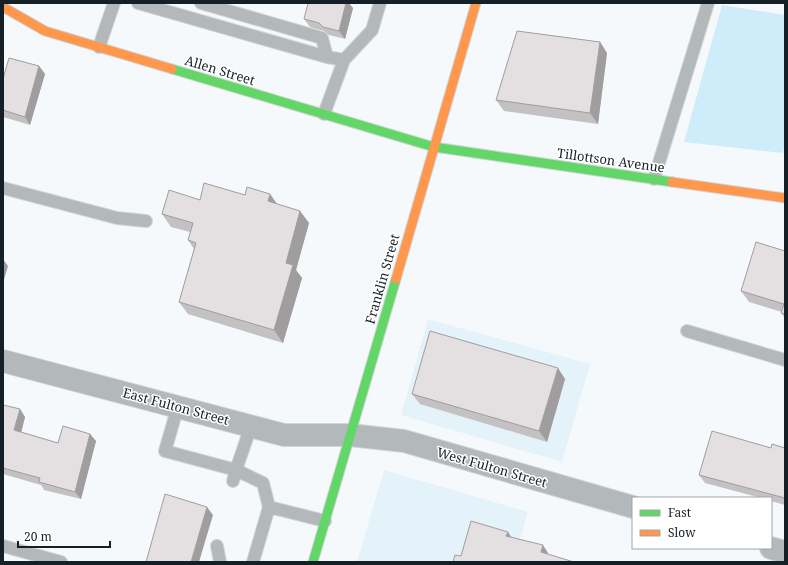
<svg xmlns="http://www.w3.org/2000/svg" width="788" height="565" font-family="'Noto Serif',serif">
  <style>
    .built { fill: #e4f2f9 }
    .green { fill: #ceecf9 }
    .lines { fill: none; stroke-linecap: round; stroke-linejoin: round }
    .lane-casing { stroke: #d3d6d8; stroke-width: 14 }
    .street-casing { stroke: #d3d6d8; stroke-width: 24 }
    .fast-casing { stroke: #d3d6d8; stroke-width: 11 }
    .slow-casing { stroke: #d3d6d8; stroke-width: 11 }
    .lane { stroke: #b3b8ba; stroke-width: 12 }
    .street { stroke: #b3b8ba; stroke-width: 22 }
    .fast { stroke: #63d668; stroke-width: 9 }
    .slow { stroke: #ff974d; stroke-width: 9 }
    .wall { fill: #c4c1c2 }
    .shaded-wall { fill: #a09d9e }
    .building { fill: #e4e0e1; stroke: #a09d9e }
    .labels { text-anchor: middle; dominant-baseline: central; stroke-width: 3; stroke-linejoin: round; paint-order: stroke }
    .street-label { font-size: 13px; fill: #142025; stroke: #fff }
  </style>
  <rect width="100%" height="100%" fill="#f6f9fb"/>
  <path class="built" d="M428,319L590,364L562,462L401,415Z
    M384,470L528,512L513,562H357Z"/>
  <path class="green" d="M722,5L785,15V144L783,153L684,142Z"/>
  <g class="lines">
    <g class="lane-casing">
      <path id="lane" d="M138,3L327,57L344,60
        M201,3L322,38L327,57
        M99,47L114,3
        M324,114L344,60L372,30L380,3
        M654,179L708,3
        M3,188L117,218L146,221
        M687,331L785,360
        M178,406L165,451L236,470L251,426
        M233,481L236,470L263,483L269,507L325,521
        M3,546L61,562
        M217,546L220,562
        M253,562L269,507"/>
    </g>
    <g class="street-casing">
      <path id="street" d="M3,361L284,435H350L404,441L633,507
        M771,548L785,552"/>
    </g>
    <g class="fast-casing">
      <path id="fast" d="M172,69L434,147L672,182
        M313,562L396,279"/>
    </g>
    <g class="slow-casing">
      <path id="slow" d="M3,7L45,31L172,69
        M672,182L785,198
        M396,279L476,3"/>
    </g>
    <use href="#lane" class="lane"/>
    <use href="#street" class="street"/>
    <use href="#fast" class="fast"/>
    <use href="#slow" class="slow"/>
  </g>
  <path class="wall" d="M353,8L345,39L329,35L324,31L310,27L304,19Z
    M600,42L607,53L598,124L504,111L496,100Z
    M39,66L45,74L30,125L3,117V79Z
    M270,194L277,204L300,211L309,223L296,270L302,278L283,343L188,314L179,302L194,249L188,240L190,232L171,227L162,214L245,195Z
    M785,251V318L781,313L782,312L749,302L741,291Z
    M565,379L547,442L420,404L412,394Z
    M3,405L20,409L25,417L21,432L58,443L90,434L96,441L81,499L44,490L41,485L3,474Z
    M771,448H785V505L771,501V498H761L705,483L699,475Z"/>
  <path class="shaded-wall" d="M346,3H349L353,8L345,39L339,31Z
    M600,42L607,53L598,124L590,113Z
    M39,66L45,74L30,125L25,117Z
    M270,194L279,207L268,201Z
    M300,211L309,223L296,270L302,278L283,343L274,330L286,263Z
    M3,259L8,266L3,283Z
    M558,368L565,379L547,442L539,431Z
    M20,409L25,417L20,437L14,430Z
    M90,434L96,441L81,499L75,492Z
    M207,507L213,515L199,562H191Z
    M508,532L513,540L506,536Z
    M543,545L548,553L547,560L541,552Z"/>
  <path class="building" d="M308,3H346L339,31L323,27L319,23L304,19Z
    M517,31L600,42L590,113L496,100Z
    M9,58L39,66L25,117L3,110V79Z
    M204,183L245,195L247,187L270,194L268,201L300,211L286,263L293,265L274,330L179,302L196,243L188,240L193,223L162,214L169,190L200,200Z
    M756,242L785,251V314L781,313L784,304L741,291Z
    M430,331L558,368L539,431L412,394Z
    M3,405L20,409L14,430L58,443L63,426L90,434L75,492L39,482L40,478L3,468Z
    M712,431L771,448L772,444L785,448V498L699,475Z
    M165,494L207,507L191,562H146Z
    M471,521L508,532L506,536L543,545L541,552L574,562H453L455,555L461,556Z"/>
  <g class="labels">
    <g class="street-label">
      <text transform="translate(220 70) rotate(17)">Allen Street</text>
      <text transform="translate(611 160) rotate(8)">Tillottson Avenue</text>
      <text transform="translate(382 279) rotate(-74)">Franklin Street</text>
      <text transform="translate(176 406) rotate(15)">East Fulton Street</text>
      <text transform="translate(492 467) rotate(16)">West Fulton Street</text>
    </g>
  </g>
  <rect width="788" height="565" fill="none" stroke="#142025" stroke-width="8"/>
  <rect x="632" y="497" width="140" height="52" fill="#ffffff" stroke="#a1a6a8"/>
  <rect x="640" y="510" width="20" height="6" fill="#63d668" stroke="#a1a6a8"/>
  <text x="668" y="517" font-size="12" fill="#142025">Fast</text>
  <rect x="640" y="530" width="20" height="6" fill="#ff974d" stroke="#a1a6a8"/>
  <text x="668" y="537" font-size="12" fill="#142025">Slow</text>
  <path d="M18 541v6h92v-6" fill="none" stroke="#142025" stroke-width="2"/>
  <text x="24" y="541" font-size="12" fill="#142025" stroke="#ffffff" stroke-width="3" paint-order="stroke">20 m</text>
</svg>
